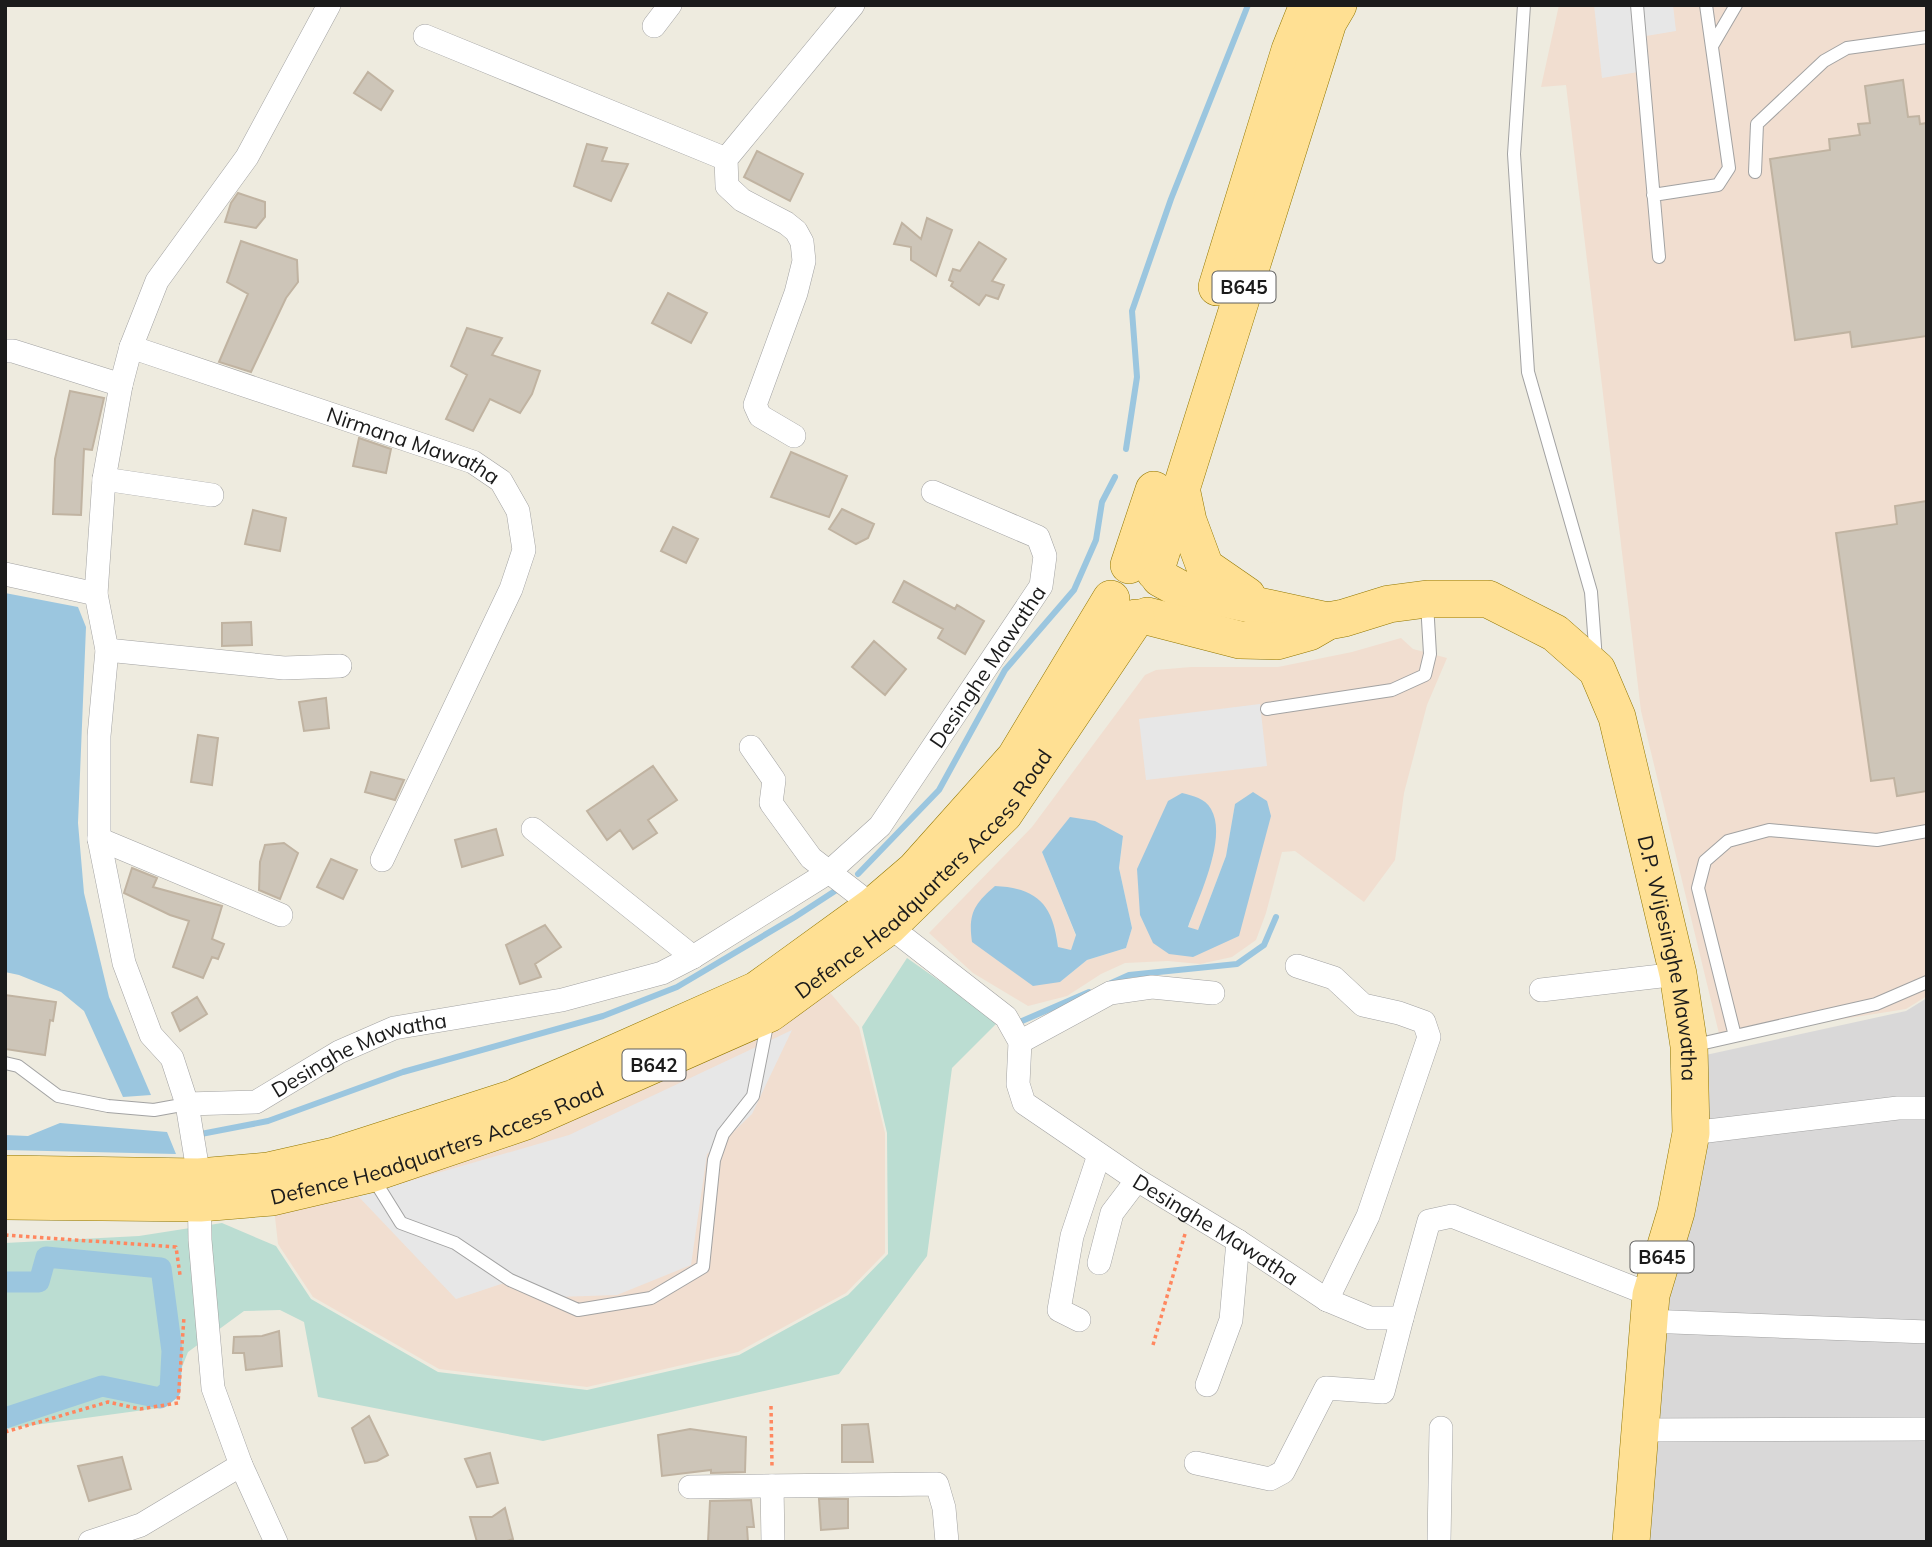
<svg xmlns="http://www.w3.org/2000/svg" width="1932" height="1547" font-family="Mulish,sans-serif">
  <style>
    .residential { fill: #d9d8d8 }
    .military { fill: #f1ded0; fill-rule: evenodd }
    .wetland { fill: #bbddd2 }
    .parking { fill: #e7e7e7 }
    .water { fill: #9bc6df }
    .lines { fill: none; stroke-linecap: round; stroke-linejoin: round }
    .stream { stroke: #9bc6df; stroke-width: 6 }
    .canal { stroke: #9bc6df; stroke-width: 21 }
    .building { fill: #cdc5b8; stroke: #c0b3a1; stroke-width: 2 }
    .service-casing { stroke: #a2a2a2; stroke-width: 14 }
    .minor-casing { stroke: #a2a2a2; stroke-width: 24 }
    .primary-casing { stroke: #927700; stroke-width: 38 }
    .path { stroke: #ff875f; stroke-width: 3.5; stroke-dasharray: 3.5 3.5; stroke-linecap: butt }
    .service { stroke: #fff; stroke-width: 12 }
    .minor { stroke: #fff; stroke-width: 23 }
    .primary { stroke: #ffe093; stroke-width: 37 }
    .labels { text-anchor: middle; dominant-baseline: central; stroke-width: 6; stroke-linejoin: round; paint-order: stroke }
    .shield { fill: #fff; stroke: #5f5f5f; stroke-width: 2 }
    .shield-label { font-size: 19px; font-weight: bold; fill: #1b1b1b }
    .street-label { font-size: 21px; fill: #1b1b1b; stroke: #fff }
  </style>
  <rect width="100%" height="100%" fill="#eeebdf"/>
  <path class="residential" d="M1927,998V1542H1633L1692,1058L1906,1011Z"/>
  <path class="military" d="M1559,5H1927V996L1906,1009L1735,1036L1722,1046L1641,711L1566,85L1541,87Z
    M1401,638L1413,649L1447,658L1427,705L1404,793L1395,860L1364,902L1295,851L1282,852L1266,913L1256,940L1232,957L1200,964L1168,961L1125,963L1101,974L1067,996L1028,1006L973,973L929,933L1032,827L1145,675L1156,670L1191,667H1278L1352,652ZM1235,804L1239,936L1169,954L1214,853L1188,928L1198,930L1226,856ZM1123,837L1119,868L1132,928L1126,948L1087,960L1060,982L1055,923L1058,948L1071,950L1076,936L1042,852Z
    M827,989L859,1027L885,1133V1253L846,1293L738,1352L587,1387L439,1369L313,1297L278,1244L274,1208Z"/>
  <path class="wetland" d="M907,958L998,1022L952,1068L927,1256L839,1374L543,1441L318,1397L304,1322L280,1310L244,1311L188,1352L166,1407L5,1429V1243L139,1236L222,1223L276,1246L311,1299L438,1372L587,1390L739,1355L848,1295L888,1254L887,1133L862,1027Z"/>
  <path class="parking" d="M1594,5H1673L1676,31L1646,36L1650,70L1602,78Z
    M1260,704L1267,766L1146,780L1139,719Z
    M792,1030L752,1114L727,1138L707,1154L691,1265L617,1295L557,1297L510,1281L456,1299L358,1196L569,1135Z"/>
  <path class="water" d="M5,593L78,607L86,627L78,823L84,893L109,997L151,1095L123,1097L84,1011L61,992L19,975L5,972Z
    M1253,792L1267,801L1271,816L1239,936L1193,957L1169,954L1153,943L1140,915L1137,869L1168,801L1182,793C1193,796 1205,798 1211,809C1228,838 1198,898 1188,927L1198,930L1226,856L1235,804Z
    M1070,817L1095,821L1123,836L1119,868L1132,928L1126,948L1087,960L1060,982L1033,986L972,942C968,914 974,904 995,886C1039,888 1053,906 1058,947L1071,950L1076,935L1042,852Z
    M60,1123L167,1132L176,1154L5,1150V1135L28,1136Z"/>
  <g class="lines">
    <path class="stream" d="M1126,449L1137,377L1132,311L1171,199L1248,5
      M858,874L939,790L1005,670L1074,590L1096,540L1102,502L1115,477
      M1109,984L1129,975L1237,964L1264,945L1276,917
      M1022,1021L1089,992
      M201,1134L268,1121L403,1072L603,1016L677,987L795,917L838,889"/>
    <path class="canal" d="M5,1282H39L46,1257L161,1268L172,1351L170,1390L160,1398L102,1386L5,1418"/>
  </g>
  <path class="building" d="M368,72L393,91L381,110L354,93Z
    M1903,80L1908,117L1919,116L1920,124L1927,123V336L1852,347L1850,332L1795,340L1770,159L1830,150L1829,139L1860,135L1858,124L1870,123L1865,86Z
    M587,144L607,148L602,161L628,164L611,201L574,186Z
    M757,151L803,174L790,201L744,177Z
    M238,193L265,202V217L256,228L225,222L231,203Z
    M927,218L952,230L936,276L911,260V247L894,244L902,223L921,239Z
    M241,241L297,260L298,282L286,298L251,372L219,362L248,294L227,282Z
    M979,242L1006,259L992,281L1004,285L998,299L986,295L979,305L951,286L953,282L949,280L953,269L960,271Z
    M668,293L707,313L691,343L652,323Z
    M467,328L502,338L492,355L540,371L532,394L520,413L490,399L473,431L446,419L467,375L451,366Z
    M70,391L104,398L92,450L84,449L81,515L53,514L55,459Z
    M359,438L391,449L386,473L353,466Z
    M791,452L847,476L829,517L771,497Z
    M1927,501V791L1897,796L1894,778L1871,781L1836,533L1897,524L1895,506Z
    M842,509L874,524L868,538L856,544L829,529Z
    M253,510L286,518L280,551L245,544Z
    M673,527L698,539L686,563L661,551Z
    M904,581L955,609L957,605L984,621L965,654L938,638L943,629L893,602Z
    M251,622L252,645L222,646V623Z
    M874,641L906,669L885,695L852,667Z
    M326,698L329,728L304,731L299,702Z
    M198,735L218,738L212,785L191,782Z
    M653,766L677,800L648,820L657,833L633,849L620,830L607,840L587,811Z
    M371,772L404,780L395,800L365,792Z
    M496,829L503,855L462,867L455,840Z
    M284,843L298,853L280,899L259,890L260,862L265,845Z
    M331,859L357,870L343,899L317,887Z
    M132,868L157,878L153,887L222,906L212,939L224,944L218,959L212,957L203,978L173,967L189,921L170,915L124,893Z
    M545,925L561,947L535,964L541,977L520,984L506,945Z
    M5,995L56,1002L53,1021L50,1020L45,1055L5,1049Z
    M197,997L207,1014L180,1031L172,1013Z
    M279,1331L282,1366L246,1370L244,1353H233L234,1337L262,1336Z
    M369,1416L388,1455L377,1461L365,1463L352,1428Z
    M868,1424L873,1462H842V1425Z
    M690,1429L746,1437L745,1472L711,1473V1470L662,1476L658,1435Z
    M490,1453L498,1483L477,1487L465,1459Z
    M122,1457L131,1489L89,1501L78,1466Z
    M819,1499H848V1528L821,1530Z
    M751,1500L754,1527H747L748,1542H708L710,1501Z
    M505,1508L513,1539L504,1542H477L470,1517H492Z"/>
  <g class="lines">
    <g class="service-casing">
      <path id="service" d="M1524,5L1514,154L1528,372L1591,592L1596,660
        M1637,5L1659,257
        M1712,46L1736,5
        M1755,172L1757,124L1824,61L1847,48L1927,37
        M1653,195L1718,185L1729,168L1706,5
        M1267,709L1392,690L1425,675L1430,654L1427,603
        M1735,1036L1698,888L1705,861L1728,841L1769,830L1877,840L1927,831
        M1691,1046L1876,1004L1927,982
        M5,1063L18,1066L58,1096L108,1106L154,1110L187,1104
        M373,1178L401,1223L455,1243L510,1280L578,1310L651,1298L703,1267L714,1160L723,1134L753,1096L768,1020"/>
    </g>
    <g class="minor-casing">
      <g id="minor">
        <path d="M654,26L670,5"/>
        <path d="M425,36L726,159"/>
        <path id="s1" d="M131,347L473,462L501,481L518,511L524,550L511,589L382,860"/>
        <path d="M5,351H13L121,385"/>
        <path d="M794,436L760,416L755,405L796,293L804,261L802,242L796,231L786,223L742,200L727,186L726,159L853,5"/>
        <path d="M104,479L212,495"/>
        <path d="M5,574L96,594"/>
        <path d="M107,650L284,668L340,666"/>
        <path id="s2" d="M751,747L774,780L771,803L811,858L873,906L889,926L1006,1017L1020,1042L1018,1084L1024,1103L1137,1180L1238,1241L1327,1300L1370,1318H1402L1429,1221L1452,1216L1651,1295"/>
        <path d="M533,829L693,957"/>
        <path d="M99,839L281,915"/>
        <path d="M1297,966L1334,978L1363,1005L1399,1013L1424,1022L1429,1037L1368,1216L1327,1300"/>
        <path d="M1541,990L1678,974"/>
        <path d="M1020,1042L1110,993L1152,987L1213,993"/>
        <path id="s3" d="M187,1104L256,1102L339,1052L394,1028L562,1000L662,973L693,957L829,872L880,826L1041,586L1045,556L1038,537L933,492"/>
        <path d="M1691,1133L1898,1108H1927"/>
        <path d="M1099,1263L1112,1213L1137,1180"/>
        <path d="M1079,1320L1059,1310L1072,1236L1099,1155"/>
        <path d="M1647,1321L1927,1332"/>
        <path d="M1207,1385L1231,1320L1238,1241"/>
        <path d="M1641,1430L1927,1429"/>
        <path d="M1196,1463L1270,1479L1283,1472L1326,1388L1383,1392L1402,1318"/>
        <path d="M772,1486L773,1542"/>
        <path d="M690,1487L937,1484L944,1508L947,1542"/>
        <path d="M90,1542L141,1525L241,1465"/>
        <path d="M276,1542L241,1465L213,1388L200,1240L199,1177L187,1104L172,1058L151,1035L124,963L99,839V736L107,650L96,594L104,479L121,385L131,347L157,281L247,157L329,5"/>
        <path d="M1439,1542L1441,1428"/>
      </g>
    </g>
    <g class="primary-casing">
      <g id="primary">
        <path d="M1217,287L1290,50L1308,5"/>
        <path d="M1181,488L1188,521L1205,567L1247,596"/>
        <path d="M1129,565L1154,490"/>
        <path d="M1155,572L1328,22L1338,5"/>
        <path d="M1160,578L1180,589L1328,621"/>
        <path id="s4" d="M1147,616L1240,640L1277,641L1309,632L1328,621L1344,618L1389,604L1427,599H1488L1555,633L1597,670L1617,717L1678,974L1689,1046L1691,1133L1676,1212L1651,1295L1631,1542"/>
        <path d="M5,1174L199,1177L268,1171L334,1156L514,1098L757,990L873,906L915,870L1015,758L1111,599"/>
        <path id="s5" d="M5,1201L200,1203L272,1197L370,1174L523,1122L770,1013L889,926L1004,814L1136,618"/>
      </g>
    </g>
    <path class="path" d="M5,1235L176,1247L180,1275
      M1153,1345L1185,1234
      M771,1406L772,1466
      M5,1432L108,1402L140,1409L178,1403L184,1317"/>
    <use href="#service" class="service"/>
    <use href="#minor" class="minor"/>
    <use href="#primary" class="primary"/>
  </g>
  <g class="labels">
    <g class="shield">
      <rect x="1212.5" y="271.5" width="63" height="31" rx="5"/>
      <rect x="622.5" y="1049.5" width="63" height="31" rx="5"/>
      <rect x="1630.5" y="1241.5" width="63" height="31" rx="5"/>
    </g>
    <g class="shield-label">
      <text x="1244" y="287">B645</text>
      <text x="654" y="1065">B642</text>
      <text x="1662" y="1257">B645</text>
    </g>
    <g class="street-label">
      <text stroke="none"><textPath href="#s1" startOffset="299">Nirmana Mawatha</textPath></text>
      <text stroke="none"><textPath href="#s3" startOffset="956">Desinghe Mawatha</textPath></text>
      <text stroke="none"><textPath href="#s5" startOffset="1008">Defence Headquarters Access Road</textPath></text>
      <text stroke="none"><textPath href="#s4" startOffset="780">D.P. Wijesinghe Mawatha</textPath></text>
      <text stroke="none"><textPath href="#s3" startOffset="184">Desinghe Mawatha</textPath></text>
      <text stroke="none"><textPath href="#s5" startOffset="441">Defence Headquarters Access Road</textPath></text>
      <text stroke="none"><textPath href="#s2" startOffset="704">Desinghe Mawatha</textPath></text>
    </g>
  </g>
  <rect width="1932" height="1547" fill="none" stroke="#1b1b1b" stroke-width="14"/>
</svg>
